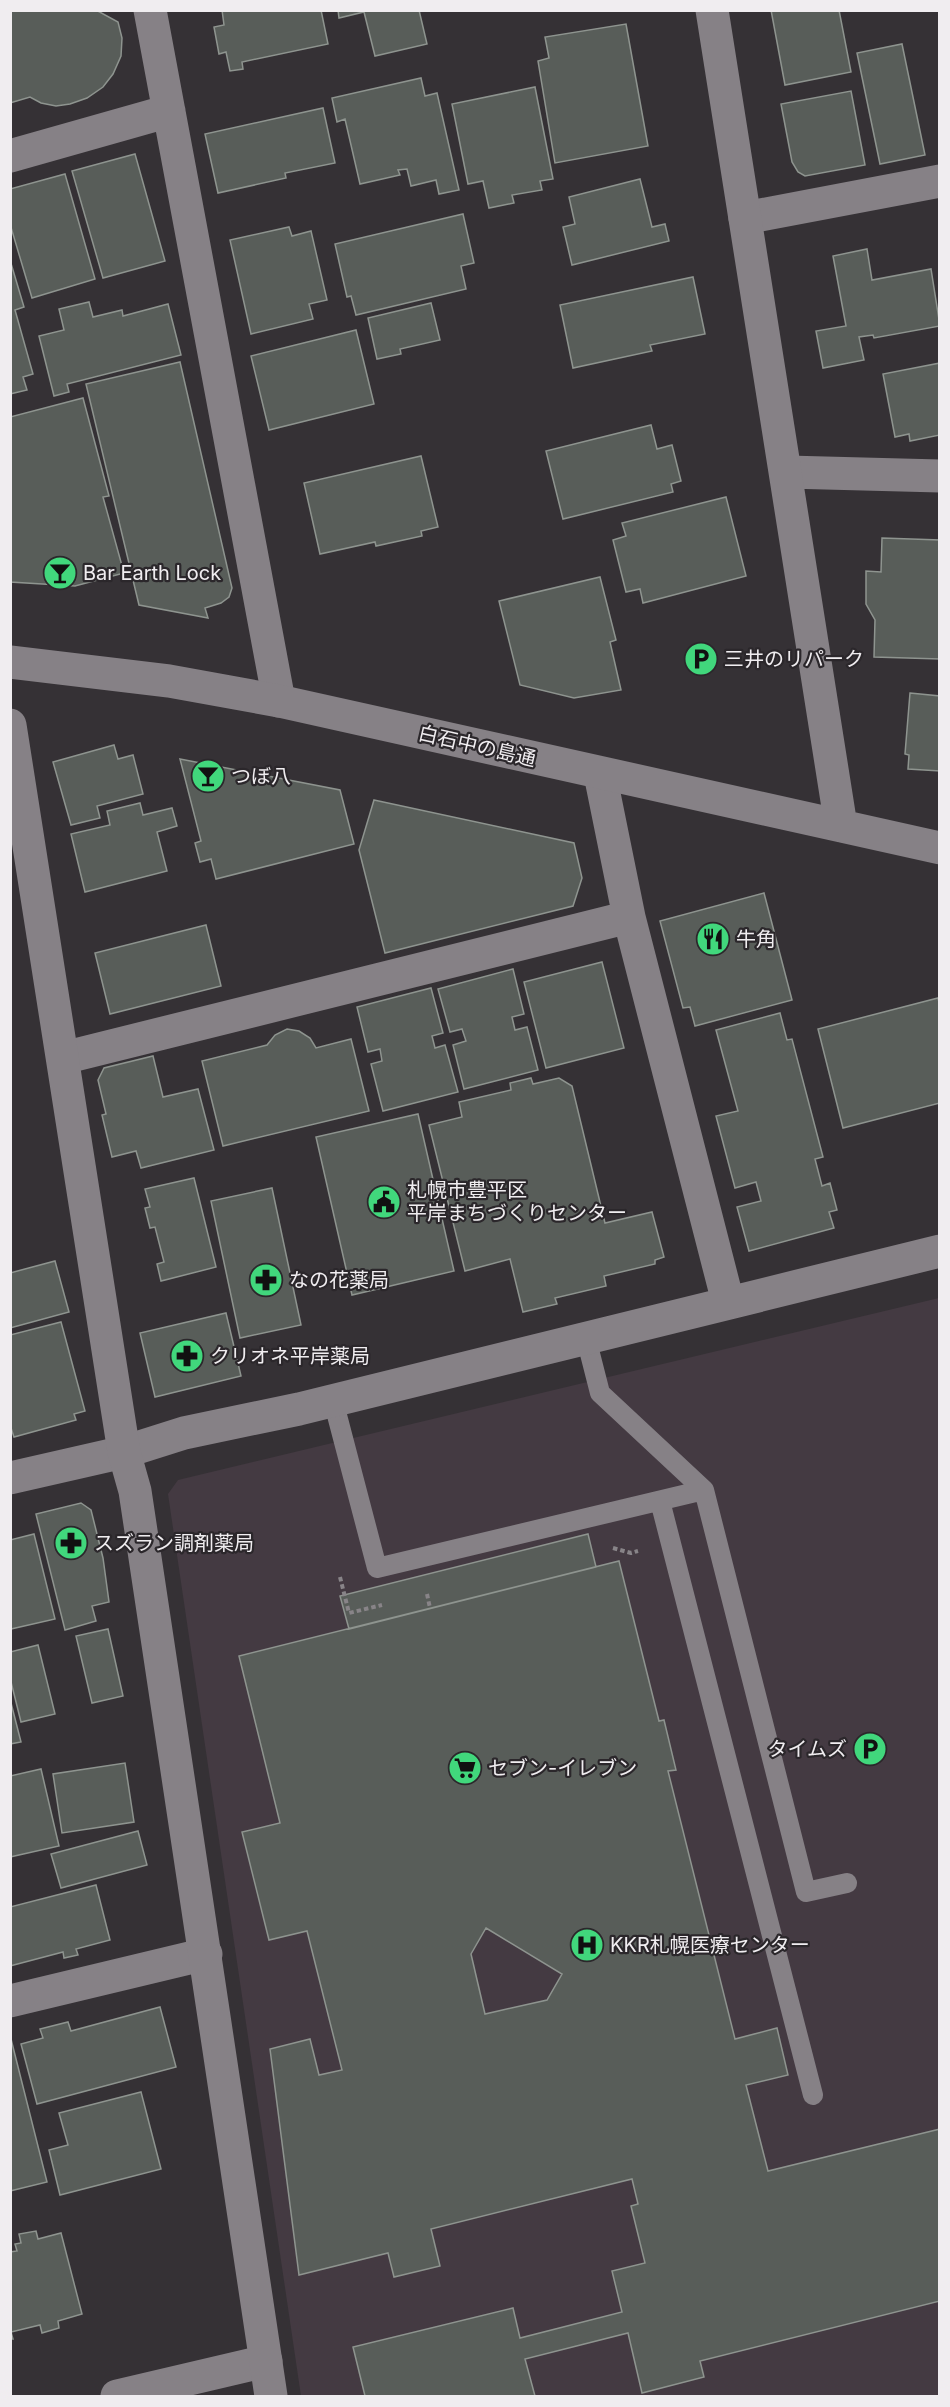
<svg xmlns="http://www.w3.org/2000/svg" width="950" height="2407" font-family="Inter,'Noto Sans JP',sans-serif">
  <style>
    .built { fill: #443a42 }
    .building { fill: #585d59; stroke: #8e948f; stroke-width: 1.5; fill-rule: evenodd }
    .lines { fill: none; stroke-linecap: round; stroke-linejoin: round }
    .path { stroke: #888488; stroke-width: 4; stroke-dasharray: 4.5 3; stroke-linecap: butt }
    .service { stroke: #868186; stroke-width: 20 }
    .minor { stroke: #868186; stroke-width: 33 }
    .tertiary { stroke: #868186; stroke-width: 33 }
    .labels { text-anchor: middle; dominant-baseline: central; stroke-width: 4.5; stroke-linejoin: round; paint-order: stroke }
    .poi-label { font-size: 20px; fill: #f0edf0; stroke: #2b272b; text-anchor: start }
    .street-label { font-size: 20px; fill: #f0edf0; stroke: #2b272b }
  </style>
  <rect width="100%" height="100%" fill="#353135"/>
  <path class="built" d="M939,1298V2396H301L168,1494L178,1480Z"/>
  <path class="building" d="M10,10H96L118,22L122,38L121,56L113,74L103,87L87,98L70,104L56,106L41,103L30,97L10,103Z
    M222,10H321L328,44L242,62L243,69L230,71L226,52L219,54L214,27L224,25Z
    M338,10H419L427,44L375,56L364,12L339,18Z
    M771,10H839L851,72L785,85Z
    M626,24L648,146L555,163L538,61L549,58L545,37Z
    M902,44L925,155L880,164L857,53Z
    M421,78L425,96L437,93L459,190L439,194L436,180L411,186L407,169L398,170L400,175L360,184L345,119L337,122L332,98Z
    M535,87L553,179L540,181L542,190L512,195L514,203L489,208L483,181L468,184L452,104Z
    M851,91L865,165L805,176L798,172L792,162L781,104Z
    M323,108L335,163L285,173L286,178L218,193L205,134Z
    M135,154L165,261L103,278L72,171Z
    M65,174L95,279L32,298L10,224V189Z
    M640,179L652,227L665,224L669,241L572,265L563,227L575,224L569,197Z
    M463,214L474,263L461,266L466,289L356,315L351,296L347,297L335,244Z
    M289,227L292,236L311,231L327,300L309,304L313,319L251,334L230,240Z
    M867,249L872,280L931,269L940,326L874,338L873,335L859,337L864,360L823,368L816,331L846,326L833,256Z
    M10,260L24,307L15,310L33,374L23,377L27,390L10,394Z
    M693,277L705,334L650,345L652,351L573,368L560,305Z
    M89,302L93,317L122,310L123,316L168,304L181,355L67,384L69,392L54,396L39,336L64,330L59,309Z
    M431,303L440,340L400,349L401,354L377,359L368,318Z
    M356,330L374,404L269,430L251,356Z
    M180,362L232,588L229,597L221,603L205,608L208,618L139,605L86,384Z
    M940,363V435L910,441L909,434L895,437L883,374Z
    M83,398L109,496L103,497L124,573L75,586L10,582V417Z
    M651,425L657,449L672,445L681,481L671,484L673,492L563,519L546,451Z
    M421,456L438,527L421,531L422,536L376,546L375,542L320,554L304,483Z
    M726,497L746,576L643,603L640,589L626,592L613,540L626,536L622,523Z
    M882,538L940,540V659L874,657L875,620L866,604V571L881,572Z
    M600,577L616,640L610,642L621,690L574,698L520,685L499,601Z
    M910,693L940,696V771L908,769L909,755L905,754Z
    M114,745L118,759L133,755L143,794L97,806L100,818L71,825L53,762Z
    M180,759L340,790L354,844L216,879L211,859L200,862L195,843L201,841Z
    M374,800L574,843L582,878L573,906L385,953L359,850Z
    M140,803L143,815L172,808L177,826L157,832L167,871L85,892L71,834L110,825L107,811Z
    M764,893L792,1000L695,1026L690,1007L683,1008L660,921Z
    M206,925L221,986L110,1014L95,953Z
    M602,962L624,1048L546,1068L524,982Z
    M513,969L524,1014L512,1017L515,1030L527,1027L538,1070L464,1089L453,1045L466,1041L462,1029L450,1032L438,989Z
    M431,988L443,1033L432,1036L435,1048L445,1045L458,1092L383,1111L371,1064L382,1061L380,1049L368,1052L357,1007Z
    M938,998L940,1006V1103L843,1128L818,1029Z
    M780,1013L787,1040L792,1039L823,1157L815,1159L822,1186L830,1183L837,1210L829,1212L834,1228L749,1251L737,1207L761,1201L756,1182L735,1188L716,1116L738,1111L716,1030Z
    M287,1029L299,1031L310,1038L316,1048L351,1039L369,1111L223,1146L202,1061L267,1045L275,1035Z
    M153,1056L163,1097L198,1089L214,1150L141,1168L136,1151L112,1157L102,1115L106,1114L98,1080L104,1068Z
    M531,1078L533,1084L559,1078L572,1086L605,1223L652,1212L664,1257L655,1260V1264L604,1276L606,1286L555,1298L557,1304L523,1312L510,1259L465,1271L429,1125L462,1117L459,1102L511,1090L510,1083Z
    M418,1114L454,1271L352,1295L316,1137Z
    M194,1178L216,1267L161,1281L157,1264L164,1262L155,1227L150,1228L145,1208L150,1207L145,1189Z
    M272,1188L301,1325L240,1338L211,1201Z
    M55,1261L69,1312L10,1328V1273Z
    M226,1313L241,1376L155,1397L140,1333Z
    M61,1322L85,1411L74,1414L76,1420L14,1437L10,1425V1335Z
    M81,1503L91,1510L103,1558L109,1602L92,1606L96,1621L65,1630L36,1514Z
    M34,1534L55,1619L11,1629L10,1540Z
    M588,1534L596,1567L349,1629L340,1596Z
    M619,1561L659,1721L664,1720L676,1770L668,1771L735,2039L777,2028L788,2075L746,2085L768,2171L940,2129V2301L700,2361L704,2377L642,2393L628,2333L525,2359L535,2396H365L353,2347L513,2308L520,2338L622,2312L612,2271L645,2263L631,2206L638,2204L632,2179L431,2229L440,2266L394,2277L388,2253L299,2275L270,2049L310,2039L319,2075L342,2070L307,1931L269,1940L242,1832L280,1823L239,1656ZM486,1928L562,1974L547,2000L485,2014L471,1954Z
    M108,1629L123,1696L92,1703L76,1636Z
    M38,1645L55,1714L21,1722L10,1678V1652Z
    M10,1699L21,1742L10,1744Z
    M125,1763L134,1822L62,1833L53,1774Z
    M41,1769L59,1846L10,1857V1776Z
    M138,1831L147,1865L61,1888L51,1854Z
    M96,1885L110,1940L76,1949L78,1955L64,1958L63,1952L10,1966V1907Z
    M160,2007L176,2067L37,2104L21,2044L43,2038L40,2029L68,2022L71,2031Z
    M10,2035L47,2182L10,2191Z
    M141,2092L161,2169L60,2195L49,2150L68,2145L59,2113Z
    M36,2231L38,2239L61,2233L82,2314L58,2321L59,2328L42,2333L40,2325L11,2332L13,2339H10V2252L17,2251L15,2244L21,2243L19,2234Z"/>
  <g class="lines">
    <path class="path" d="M613,1548L631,1553L638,1551
      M340,1577L349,1613L382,1605
      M427,1594L430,1608"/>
    <path class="service" d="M586,1338L600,1393L704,1490L806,1892L847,1883
      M333,1400L377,1568L704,1490
      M660,1501L813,2095"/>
    <path class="minor" d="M150,10L279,701
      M10,156L169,111
      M745,218L940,181
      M787,472L940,476
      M600,774L629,917L728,1302
      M63,1058L629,917
      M10,1478L124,1452L184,1433L299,1409L940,1251
      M10,2001L206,1954
      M117,2396L266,2361"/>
    <path class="tertiary" d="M712,10L841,826
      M10,662L169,681L279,701L940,848
      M10,725L124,1452L135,1491L271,2396"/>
  </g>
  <defs>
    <g id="bar-disc" transform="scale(1.725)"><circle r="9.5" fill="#41d77c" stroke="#2b272b"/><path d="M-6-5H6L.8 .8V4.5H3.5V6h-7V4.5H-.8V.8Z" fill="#111"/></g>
    <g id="parking-disc" transform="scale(1.725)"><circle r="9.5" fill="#41d77c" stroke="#2b272b"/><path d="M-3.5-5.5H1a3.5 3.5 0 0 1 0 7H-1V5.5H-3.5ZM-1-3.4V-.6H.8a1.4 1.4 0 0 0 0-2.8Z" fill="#111"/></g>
    <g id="restaurant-disc" transform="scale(1.725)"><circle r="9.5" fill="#41d77c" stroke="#2b272b"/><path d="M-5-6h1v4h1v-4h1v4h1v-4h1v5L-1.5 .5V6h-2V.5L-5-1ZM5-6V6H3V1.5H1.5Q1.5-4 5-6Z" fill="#111"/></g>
    <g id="civic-disc" transform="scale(1.725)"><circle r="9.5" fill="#41d77c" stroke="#2b272b"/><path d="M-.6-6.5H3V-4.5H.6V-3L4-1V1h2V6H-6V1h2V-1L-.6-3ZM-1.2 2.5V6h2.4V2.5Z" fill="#111"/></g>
    <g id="pharmacy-disc" transform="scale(1.725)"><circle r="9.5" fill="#41d77c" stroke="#2b272b"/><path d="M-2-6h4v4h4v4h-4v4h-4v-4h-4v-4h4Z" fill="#111"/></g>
    <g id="supermarket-disc" transform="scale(1.725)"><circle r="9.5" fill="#41d77c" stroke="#2b272b"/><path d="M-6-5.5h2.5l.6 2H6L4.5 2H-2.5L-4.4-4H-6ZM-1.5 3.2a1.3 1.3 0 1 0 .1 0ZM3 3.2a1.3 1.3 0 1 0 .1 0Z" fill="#111"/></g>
    <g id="hospital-disc" transform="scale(1.725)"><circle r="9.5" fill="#41d77c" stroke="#2b272b"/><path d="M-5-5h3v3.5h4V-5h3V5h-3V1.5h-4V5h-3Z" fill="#111"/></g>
  </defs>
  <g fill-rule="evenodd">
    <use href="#bar-disc" x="60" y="573"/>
    <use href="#parking-disc" x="701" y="659"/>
    <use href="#bar-disc" x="208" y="776"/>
    <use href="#restaurant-disc" x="713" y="939"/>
    <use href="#civic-disc" x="384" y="1202"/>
    <use href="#pharmacy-disc" x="266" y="1280"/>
    <use href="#pharmacy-disc" x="187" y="1356"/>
    <use href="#pharmacy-disc" x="71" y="1543"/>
    <use href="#parking-disc" x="870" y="1749"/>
    <use href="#supermarket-disc" x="465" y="1768"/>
    <use href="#hospital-disc" x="587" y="1945"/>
  </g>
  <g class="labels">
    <g class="poi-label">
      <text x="83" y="573">Bar Earth Lock</text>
      <text x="724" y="659">三井のリパーク</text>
      <text x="231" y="776">つぼ八</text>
      <text x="736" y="939">牛角</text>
      <text x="407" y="1190">札幌市豊平区<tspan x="407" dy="23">平岸まちづくりセンター</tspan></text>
      <text x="289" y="1280">なの花薬局</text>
      <text x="210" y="1356">クリオネ平岸薬局</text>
      <text x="94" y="1543">スズラン調剤薬局</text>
      <text x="847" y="1749" text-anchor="end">タイムズ</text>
      <text x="488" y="1768">セブン-イレブン</text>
      <text x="610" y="1945">KKR札幌医療センター</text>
    </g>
    <g class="street-label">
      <text transform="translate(477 746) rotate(13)">白石中の島通</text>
    </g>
  </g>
  <rect width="950" height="2407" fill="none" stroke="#f0edf0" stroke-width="24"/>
</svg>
